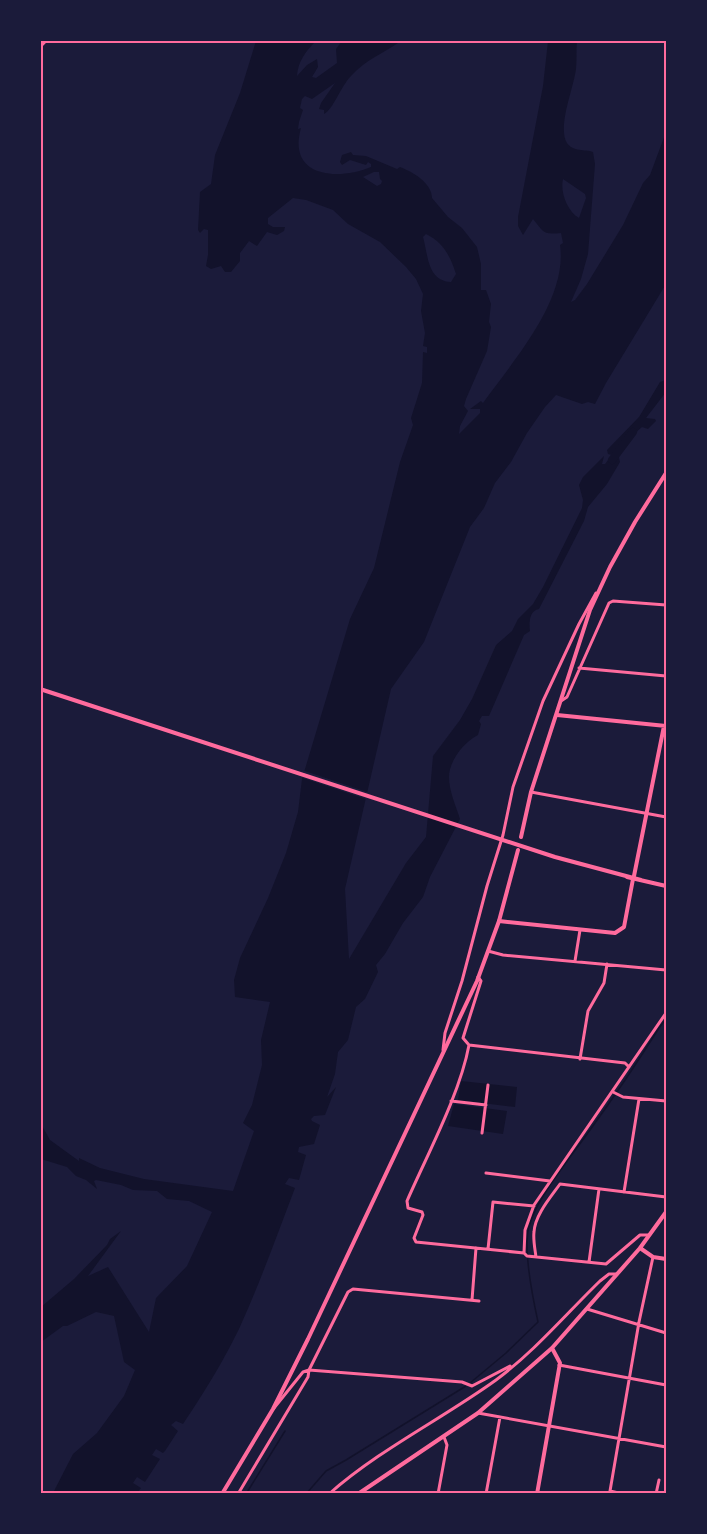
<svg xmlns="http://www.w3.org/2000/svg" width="707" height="1534" font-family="Mulish,sans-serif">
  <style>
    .water { fill: #12122b; fill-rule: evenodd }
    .pier { fill: #1b1b3a }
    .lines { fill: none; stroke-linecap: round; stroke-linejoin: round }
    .stream { stroke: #12122b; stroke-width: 1.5 }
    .river { stroke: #12122b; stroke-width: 8 }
    .minor { stroke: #ff6b9d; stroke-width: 3 }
    .tertiary { stroke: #ff6b9d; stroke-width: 4 }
    .secondary { stroke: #ff6b9d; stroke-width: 4 }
    .neatline { fill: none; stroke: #ff6b9d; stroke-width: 2 }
  </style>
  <rect width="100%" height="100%" fill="#1b1b3a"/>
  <path class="water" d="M256,41H316C306,51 298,61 297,76L307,65L317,59L318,67L312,77L316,78L337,63L336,49L342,41H401C384,53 365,60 351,76C341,86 333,110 324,114V110L319,109L321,103L335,83L312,99L305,96L302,99L300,108L303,110L299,122L298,129L301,128C287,177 337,181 371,167V164L368,162L366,165L350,160L342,165L340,162L342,155L351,152L353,155L366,156L397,169L400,167C413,172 432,183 432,198L448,217L462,228L477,247L481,264V290H486L491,304L489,322L491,327L487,351L466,399L464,406L468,411L460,426L459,434L480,413V409H470L481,401L483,403C513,361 568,300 560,245L563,243L561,233C542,235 544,232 533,219L523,235L518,226V217L543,86L548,41H577C576,50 577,60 576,69C574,87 557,127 567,143C573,152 585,149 593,152L595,164L588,254L581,279L571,302L575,300L587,284L623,225L643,183L650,175L666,132V284L606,383L595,404L588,402L582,404L556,395L545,407L527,433L511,462L495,483L484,508L470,527L424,642L391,689L345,889L349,959L406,863L426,837L433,756L460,720L472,699L496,645L512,631L518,619L533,604L543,587L582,508L583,500L579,485L583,477L604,456L602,464H605L612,455L608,454L607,450L639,417L660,382L666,380V392L646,418L655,419L656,421L648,429L642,427L617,449L620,462L607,484L588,507L584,521L539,609C529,611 529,623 530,631L524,635L489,716H482L479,721L481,724L478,735C464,742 449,761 449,777C449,791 456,806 460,819L430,877L423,897L403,923L385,954L376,965L378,972L365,999L356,1007L348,1040L338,1052L335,1074L327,1097L336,1087L325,1115L314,1116L311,1119L312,1121L320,1125L314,1144L299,1147L298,1152L306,1155L299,1180L289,1178L285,1184L295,1188C277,1235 260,1283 239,1329C223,1362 203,1394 183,1424L176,1421L171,1425L178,1431L165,1451L163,1453L156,1449L152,1455L160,1459L145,1482L137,1477L133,1483L141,1488L137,1493H53L73,1454L97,1433L124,1396L135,1370L124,1362L114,1316L96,1312L67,1326H63L41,1342V1307L74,1279L107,1245L110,1239L121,1231L88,1276L108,1267L149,1332L156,1298L187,1266L212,1212L189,1201L167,1199L157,1191L133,1190L121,1185L96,1180L94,1181L97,1189L86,1180L76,1176L67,1167L41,1159L40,1122L50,1140L79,1161V1158L100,1168L144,1179L233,1191L254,1131L243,1123L252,1105L262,1065L261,1040L270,1002L235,997L234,980L240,958L268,898L286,853L298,812L302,779L350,619L374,568L400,462L413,425L411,418L422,383L423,352L427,353V347L423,346L425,333L421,311L423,294L416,279L406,267L380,242L348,224L333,210L306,200L293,198L268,218V224L273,227H285L284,231L277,235L267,232L257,246L249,241L240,253V261L231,272H225L221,266L211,269L206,266L208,255V230L204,229L200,233L198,230L200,192L211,184L215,155L240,93ZM374,172H379L380,179L382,181L381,184L377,186L363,177ZM563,179L585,194L586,198L579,218C567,211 560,192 563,179ZM426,234C444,243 450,256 456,274L451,282C427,281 428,254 423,237Z
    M461,1081L517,1087L515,1107L458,1100Z
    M454,1104L507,1111L503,1134L448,1126Z"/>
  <path class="pier" d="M302,770L370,793L369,800L300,777Z"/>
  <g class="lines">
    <path class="stream" d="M470,1383L506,1353L538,1322C533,1299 523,1248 529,1227C535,1200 573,1154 590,1130C614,1097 637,1063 659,1028L666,1019
      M246,1494L285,1431
      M306,1494L326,1471L346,1460L466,1386"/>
    <path class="river" d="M612,460L633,432"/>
    <path class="minor" d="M579,668L666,676
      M561,701L567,697L609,603L613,601L666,605
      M531,792L666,817
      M488,951L503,955L666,970
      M575,961L580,930
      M478,977L481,981L463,1038L469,1045L625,1063L629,1067
      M469,1045C460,1094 427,1155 407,1201L408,1208L422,1212L423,1215L414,1238L416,1242L524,1253L527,1256L606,1264L640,1235H649
      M443,1050L445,1033L462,981L487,886L503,835L513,787L543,701L579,624L596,593
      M580,1059L588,1011L604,983L607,964
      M613,1092L623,1097L666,1101
      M451,1101L486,1105
      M482,1133L488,1085
      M486,1173L550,1181
      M624,1192L639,1099
      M488,1249L493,1202L534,1206
      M524,1253L525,1230L534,1205L666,1013
      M536,1257C535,1249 533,1240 534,1232C535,1215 550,1198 560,1184L666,1197
      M589,1262L599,1189
      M472,1300L476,1248
      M587,1309L666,1333
      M559,1365L666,1385
      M274,1408L303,1372L309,1370L462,1382L472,1386L510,1366
      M478,1413L666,1447
      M238,1494L308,1377L309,1370L348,1292L353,1289L479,1301
      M329,1494C380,1449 442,1419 496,1380C534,1352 566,1314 600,1281L609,1274H617
      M438,1494L447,1445L444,1437
      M486,1494L500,1417
      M623,1494L610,1491L639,1322L653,1257
      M656,1494L659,1480"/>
    <path class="tertiary" d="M557,715L666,726
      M634,876L664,726
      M499,921L615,933L624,927L633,879
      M640,1248L653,1257L666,1259
      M358,1494L478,1413L552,1348L640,1248L666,1212
      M537,1494L560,1363L552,1348"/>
    <path class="secondary" d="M40,46L46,40
      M40,689L555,857L641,880
      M521,837L531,792L590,610L610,567L635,522L666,473
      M627,877L666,886
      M222,1494L273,1409L308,1339L477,981L499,921L518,850"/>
  </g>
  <rect width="707" height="1534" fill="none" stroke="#1b1b3a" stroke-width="84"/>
  <rect x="42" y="42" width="623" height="1450" class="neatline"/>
</svg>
